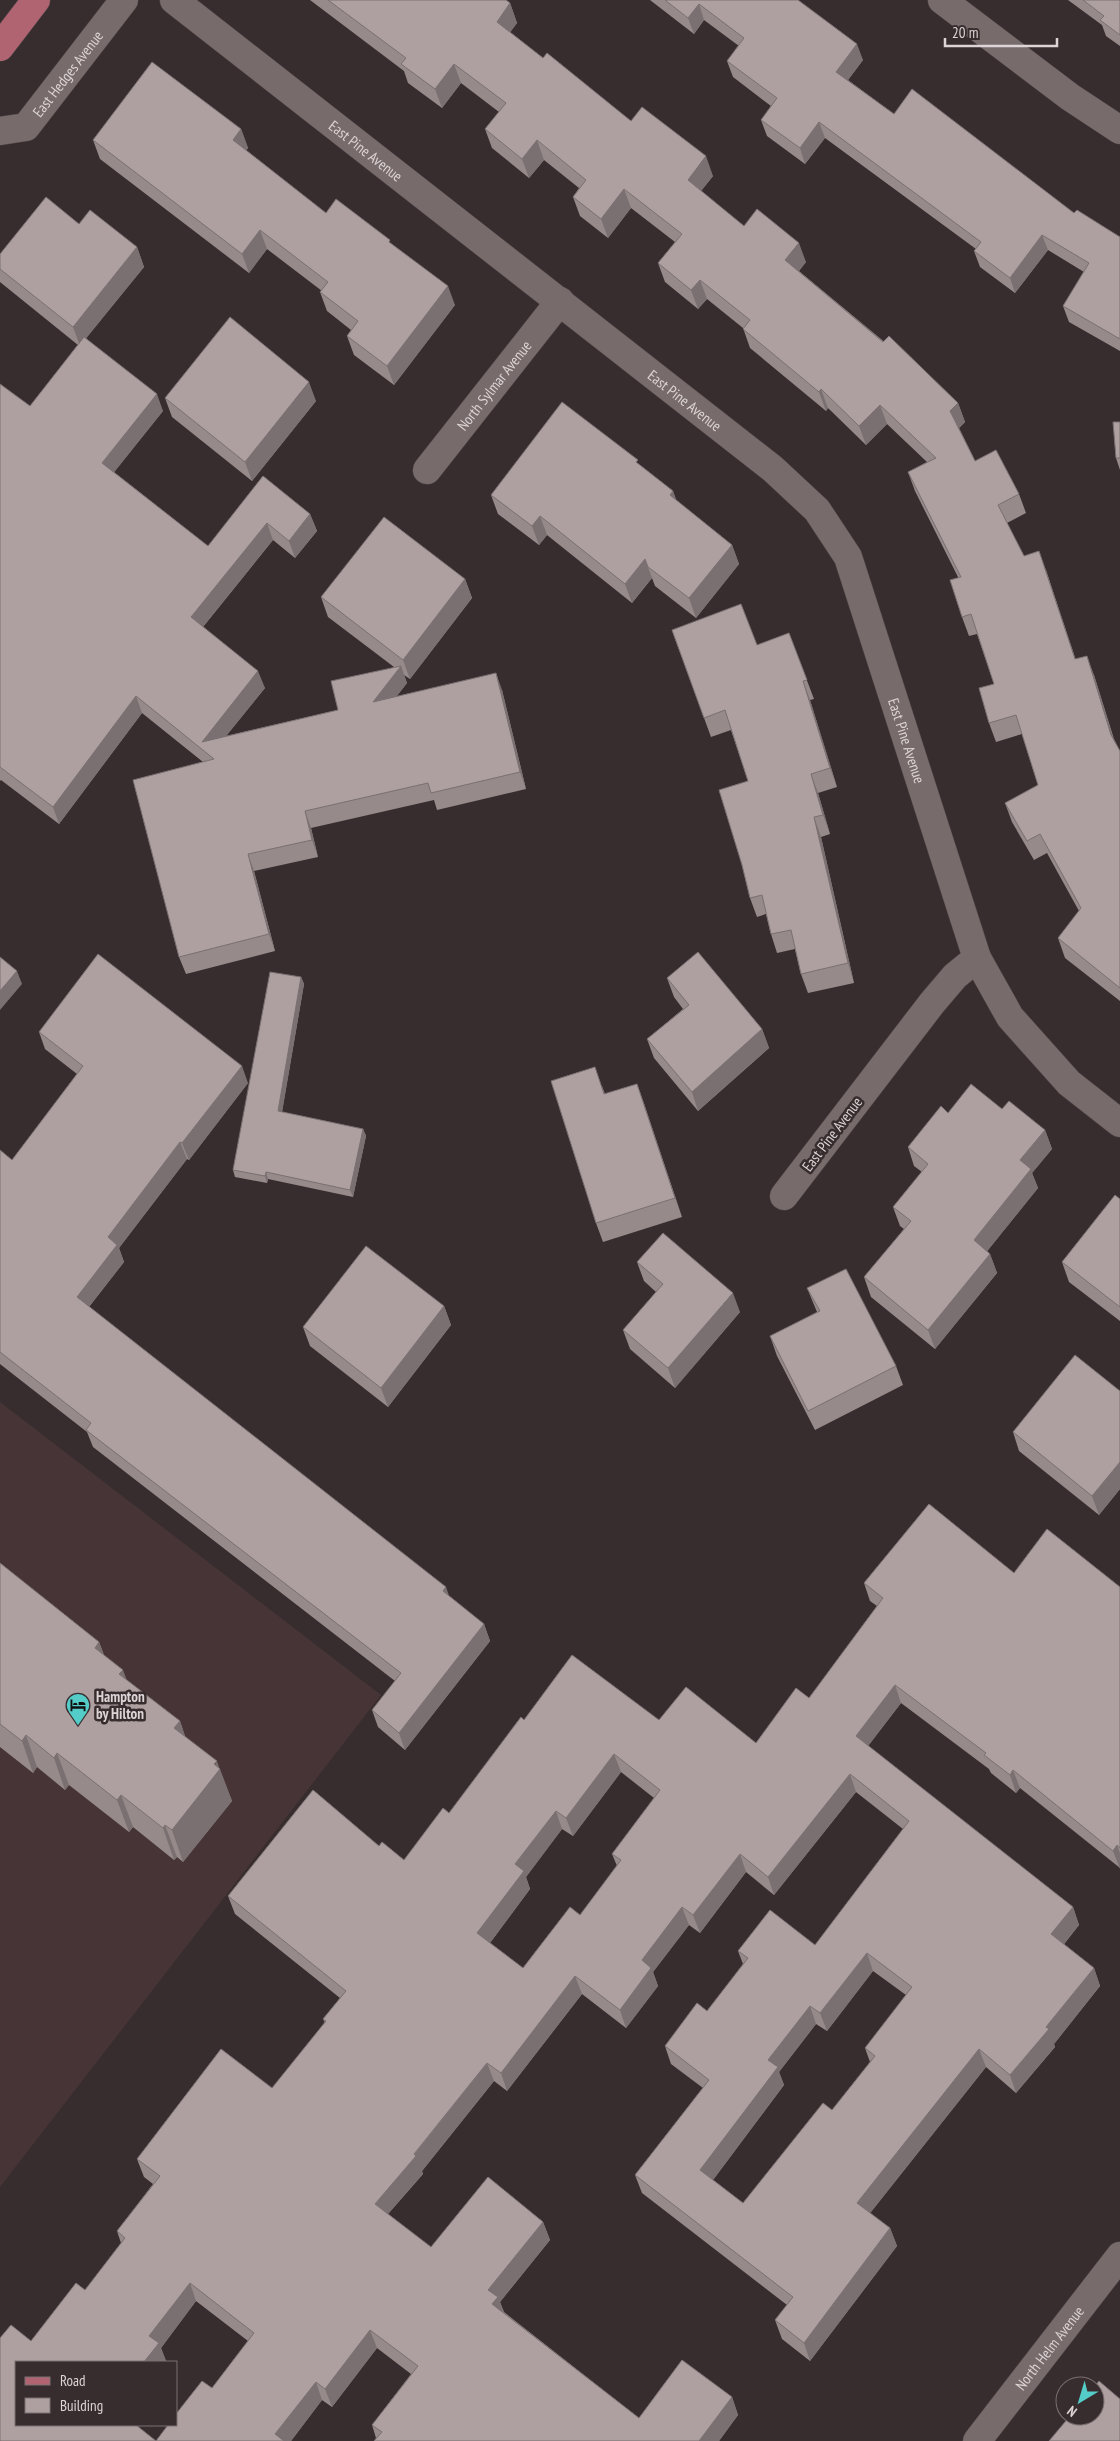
<svg xmlns="http://www.w3.org/2000/svg" width="1120" height="2441" font-family="'PT Sans Narrow',sans-serif">
  <style>
    .built { fill: #463436 }
    .lines { fill: none; stroke-linecap: round; stroke-linejoin: round }
    .minor-casing { stroke: #544a4b; stroke-width: 29 }
    .primary-casing { stroke: #544a4b; stroke-width: 29 }
    .minor { stroke: #786b6c; stroke-width: 28 }
    .primary { stroke: #b06471; stroke-width: 28 }
    .wall { fill: #968a8a; fill-rule: evenodd }
    .shaded-wall { fill: #7a7071 }
    .building { fill: #aea0a1; stroke: #7a7071; fill-rule: evenodd }
    .labels { text-anchor: middle; dominant-baseline: central; stroke-width: 5; stroke-linejoin: round; paint-order: stroke }
    .street-label { font-size: 15px; fill: #dcd4d5; stroke: #382d2e }
    .poi-label { font-size: 15px; font-weight: bold; fill: #dcd4d5; stroke: #382d2e; text-anchor: start }
  </style>
  <rect width="100%" height="100%" fill="#382d2e"/>
  <path class="built" d="M0,1402L381,1695L0,2187Z"/>
  <g class="lines">
    <g class="minor-casing">
      <g id="minor">
        <path id="s1" d="M174,0L773,469L817,510L848,557L977,958L955,976L932,1003L784,1196"/>
        <path d="M942,0L1070,97L1120,130"/>
        <path id="s2" d="M0,131L26,127L124,0"/>
        <path id="s3" d="M427,470L560,301"/>
        <path d="M977,958L1010,1017L1069,1083L1120,1123"/>
        <path id="s4" d="M977,2441L1120,2256"/>
      </g>
    </g>
    <g class="primary-casing">
      <path id="primary" d="M0,47L36,0"/>
    </g>
    <use href="#minor" class="minor"/>
    <use href="#primary" class="primary"/>
  </g>
  <path class="wall" d="M310,0H506L510,3L517,23L510,32L543,58L631,121L713,176L701,191L744,226L806,262L799,271L958,403L965,422L959,428L975,461L1019,494L1026,513L1007,523L1024,556L1046,570L1075,659L1094,675L1114,739L1120,751V1001L1065,958L1058,938L1079,911L1047,853L1034,860L1012,822L1005,803L1038,785L1022,734L996,742L989,723L994,684L977,634L969,636L962,617L958,577L915,491L908,472L927,462L887,424L866,445L828,408L826,411L750,348L743,328L707,299L698,309L665,282L658,263L675,242L631,208L608,238L580,216L573,197L579,188L544,160L529,178L492,148L485,129L499,112L461,83L442,108L408,83L404,71Z
    M650,0H798L863,60L848,80L894,114L1074,213L1120,237V351L1069,322L1063,306L1084,272L1048,250L1015,293L980,267L974,251L976,249L825,138L805,164L767,136L761,120L771,106L733,77L727,61L739,46L704,20L694,34Z
    M1068,0H1120V46L1106,36L1102,25Z
    M241,129L248,148L246,150L326,213L392,244L455,305L394,385L354,355L347,336L351,330L327,311L320,292L322,291L267,249L249,273L100,159L93,140Z
    M79,224L137,247L144,267L86,338L163,411L114,472L208,546L263,476L310,514L317,531L295,558L273,540L203,627L265,688L226,736L338,710L394,667L328,617L321,597L465,579L472,598L410,679L404,675L407,683L396,697L502,690L526,789L437,810L434,800L311,828L318,857L254,871L275,951L186,974L179,957L203,762L142,713L59,824L1,780L0,781V384L30,406L78,345L0,282V254Z
    M165,398L316,401L252,481L172,417Z
    M1120,422V470L1116,458Z
    M640,465L673,491L676,500L732,545L739,564L696,618L655,586L652,578L632,603L547,535L539,545L498,514L491,495Z
    M672,630L757,645L789,633L814,699L810,700L837,787L818,793L830,834L821,837L854,983L808,993L801,974L795,949L777,953L771,934L766,914L757,917L750,898L748,781L731,730L711,737Z
    M301,977L304,984L282,1112L363,1129L366,1136L353,1197L268,1179L267,1183L235,1177L233,1170Z
    M667,978L762,1029L769,1048L698,1111L654,1058L647,1039L683,1009L674,997Z
    M39,1032L248,1083L189,1160L187,1159L119,1248L124,1262L89,1307L484,1624L490,1641L405,1750L378,1727L372,1710L395,1681L93,1447L87,1432L0,1364V1150L12,1160L77,1074L45,1049Z
    M637,1084L682,1217L603,1242L596,1223L602,1086L605,1094Z
    M1002,1109L1045,1130L1052,1149L1032,1173L1038,1188L987,1251L990,1254L997,1273L935,1349L871,1297L864,1277L904,1229L900,1226L893,1207L922,1172L914,1166L908,1147Z
    M1120,1199V1321L1069,1282L1062,1262Z
    M637,1262L740,1312L675,1388L630,1349L623,1330L656,1292L644,1281Z
    M807,1288L896,1366L903,1385L815,1430L777,1356L770,1336L817,1312Z
    M444,1306L451,1325L388,1407L310,1346L303,1327Z
    M1120,1391V1489L1099,1515L1019,1451L1013,1432Z
    M929,1504L1014,1573L1047,1529L1120,1587V1868L1020,1788L1016,1793L991,1773L989,1769L901,1703L868,1746L1073,1907L1079,1925L1064,1944L1094,1968L1100,1986L1054,2044L1055,2047L1016,2093L986,2067L870,2213L890,2228L897,2246L810,2361L782,2339L775,2320L787,2305L642,2193L635,2175L703,2088L671,2064L665,2046L697,2003L707,2011L743,1964L738,1951L770,1910L815,1945L903,1829L856,1792L774,1895L746,1872L700,1933L689,1925L653,1972L658,1986L626,2028L582,1994L507,2091L494,2081L422,2171L423,2174L388,2214L431,2247L488,2177L543,2222L550,2240L500,2302L504,2312L639,2418L682,2360L732,2397L738,2415L719,2441H374L376,2438L372,2425L411,2374L377,2348L332,2407L322,2400L291,2441H0V2338L11,2325L31,2341L76,2283L85,2290L121,2243L117,2231L153,2184L144,2177L137,2159L221,2049L272,2088L325,2023L323,2019L340,1998L235,1914L228,1896L313,1790L379,1846L382,1842L404,1860L443,1808L449,1813L521,1717L524,1720L572,1655L659,1720L686,1687L756,1743L796,1688L809,1698L877,1606L870,1601L864,1583ZM621,1772L654,1798L612,1854L617,1866L580,1915L570,1907L523,1968L490,1943L530,1889L526,1877L562,1829L573,1836ZM873,1971L906,1995L865,2048L870,2062L832,2110L823,2103L743,2203L713,2180L784,2085L779,2072L816,2024L827,2031ZM196,2301L248,2341L212,2388L202,2381L176,2414V2425H168L156,2441L136,2425H16V2362H165L166,2361L161,2348Z
    M0,1563L99,1642L104,1655L127,1680L180,1721L185,1737L219,1768L232,1801L183,1862L177,1857L174,1860L133,1827L129,1832L69,1785L65,1790L37,1767L33,1773L0,1747Z"/>
  <path class="shaded-wall" d="M510,3L517,23L504,41L497,22Z
    M699,4L704,20L694,34L688,18Z
    M857,44L863,60L842,88L836,72Z
    M454,64L461,83L442,108L435,89Z
    M819,122L825,138L805,164L800,148Z
    M241,129L248,148L240,159L233,140Z
    M537,140L544,160L529,178L522,159Z
    M706,156L713,176L694,200L688,180Z
    M624,189L631,208L608,238L601,219Z
    M260,230L267,249L249,273L242,254Z
    M1042,235L1048,250L1015,293L1010,278Z
    M799,243L806,262L792,279L785,260Z
    M137,247L144,267L80,346L73,327Z
    M700,280L707,299L698,309L691,290Z
    M448,286L455,305L394,385L387,366Z
    M309,382L316,401L252,481L245,462Z
    M821,389L828,408L826,411L819,392Z
    M157,394L163,411L108,480L102,463Z
    M958,403L965,422L957,430L950,411Z
    M880,405L887,424L866,445L859,426Z
    M673,491L680,510L670,495Z
    M310,514L317,531L295,558L289,541Z
    M540,516L547,535L539,545L532,526Z
    M267,523L273,540L197,634L191,617Z
    M732,545L739,564L696,618L689,598Z
    M1039,551L1046,570L1082,678L1075,659Z
    M645,559L652,578L632,603L625,584Z
    M465,579L472,598L410,679L403,660Z
    M1087,656L1094,675L1118,754L1111,735Z
    M401,666L407,683L379,719L373,702Z
    M258,671L265,688L210,756L202,742Z
    M496,673L502,690L526,789L520,772Z
    M803,681L810,700L837,787L830,768Z
    M136,696L142,713L59,824L53,807Z
    M811,774L818,793L830,834L823,815Z
    M305,811L311,828L318,857L312,840Z
    M814,817L821,837L854,983L848,963Z
    M248,854L254,871L275,951L269,934Z
    M17,971L22,984L0,1010V991Z
    M301,977L304,984L281,1118L278,1111Z
    M762,1029L769,1048L698,1111L692,1092Z
    M242,1066L248,1083L189,1160L182,1143Z
    M637,1084L644,1103L682,1217L675,1198Z
    M363,1129L366,1136L353,1197L350,1190Z
    M1045,1130L1052,1149L1032,1173L1038,1188L981,1259L974,1240L1020,1160Z
    M180,1142L187,1159L119,1248L124,1262L83,1314L77,1297L108,1237Z
    M266,1172L268,1179L267,1183L265,1176Z
    M990,1254L997,1273L935,1349L928,1330Z
    M733,1293L740,1312L675,1388L668,1368Z
    M444,1306L451,1325L388,1407L381,1388Z
    M1120,1462V1489L1099,1515L1092,1496Z
    M446,1587L452,1604L443,1591Z
    M484,1624L490,1641L405,1750L399,1733Z
    M99,1642L111,1673L95,1648Z
    M123,1670L135,1702L119,1674Z
    M895,1685L901,1703L862,1754L856,1736Z
    M180,1721L191,1753L174,1728Z
    M26,1735L37,1767L33,1773L22,1741Z
    M57,1753L69,1785L65,1790L54,1758Z
    M614,1754L621,1772L573,1836L566,1818Z
    M217,1761L220,1770V1769L232,1801L183,1862L172,1830Z
    M1013,1770L1020,1788L1016,1793L1010,1775Z
    M850,1774L856,1792L774,1895L768,1877Z
    M121,1795L133,1827L129,1832L117,1800Z
    M556,1811L562,1829L526,1877L530,1889L484,1951L477,1933L515,1864Z
    M165,1825L177,1857L174,1860L163,1828Z
    M1117,1845L1120,1853V1869L1113,1851Z
    M740,1854L746,1872L700,1933L693,1915Z
    M682,1907L689,1925L653,1972L658,1986L626,2028L620,2010L642,1960Z
    M1073,1907L1079,1925L1058,1952L1051,1934Z
    M867,1953L873,1971L827,2031L820,2013Z
    M1094,1968L1100,1986L1054,2044L1055,2047L1016,2093L1010,2075L1046,2027Z
    M575,1976L582,1994L507,2091L501,2073Z
    M810,2006L816,2024L779,2072L784,2085L707,2188L700,2170L768,2060Z
    M979,2049L986,2067L864,2221L857,2203Z
    M487,2063L494,2081L422,2171L423,2174L381,2222L375,2204Z
    M543,2222L550,2240L500,2302L504,2315L492,2304L488,2290Z
    M890,2228L897,2246L810,2361L804,2343Z
    M190,2283L196,2301L161,2348L166,2361L165,2362H144L149,2336Z
    M370,2330L377,2348L332,2407L325,2389Z
    M316,2382L322,2400L291,2441H278L275,2434Z
    M732,2397L738,2415L719,2441H699Z"/>
  <path class="building" d="M328,0H506L510,3L497,22L543,58L547,53L631,121L642,107L706,156L688,180L744,226L757,209L799,243L785,260L883,342L889,336L958,403L950,411L975,461L996,450L1019,494L998,505L1024,556L1039,551L1075,659L1087,656L1111,735L1120,751V988L1058,938L1081,908L1040,834L1027,841L1005,803L1038,785L1016,715L989,723L979,688L994,684L971,614L962,617L950,580L961,577L908,472L936,458L880,405L859,426L821,389L819,392L743,329L750,320L700,280L691,290L658,263L682,234L624,189L601,219L573,197L586,180L537,140L522,159L485,129L506,103L454,64L435,89L401,64L406,58Z
    M665,0H798L857,44L836,72L894,114L912,89L1074,213L1077,210L1120,237V339L1063,306L1089,263L1042,235L1010,278L974,251L981,242L819,122L800,148L761,120L777,98L727,61L744,38L699,4L688,18Z
    M1083,0H1120V35L1100,20L1104,16Z
    M152,62L241,129L233,140L326,213L336,199L390,240L389,242L448,286L387,366L347,336L358,321L320,292L328,282L260,230L242,254L93,140Z
    M46,197L79,224L90,210L137,247L73,327L0,269V254Z
    M230,317L309,382L245,462L165,398Z
    M84,337L157,394L102,463L208,546L263,476L310,514L289,541L267,523L191,617L258,671L202,742L338,710L331,681L401,666L373,702L496,673L520,772L431,793L428,783L305,811L312,840L248,854L269,934L179,957L133,780L214,759L136,696L53,807L0,767V384L30,406Z
    M562,402L638,460L636,462L673,491L670,495L732,545L689,598L648,567L645,559L625,584L540,516L532,526L491,495Z
    M1113,422H1120V458H1116Z
    M384,517L465,579L403,660L321,597Z
    M741,604L757,645L789,633L807,680L803,681L830,768L811,774L823,815L814,817L848,963L801,974L791,930L771,934L762,895L750,898L742,865L719,790L748,781L725,710L704,718L672,630Z
    M698,952L762,1029L692,1092L647,1039L689,1005L667,978Z
    M98,954L242,1066L182,1143L180,1142L108,1237L117,1245L77,1297L446,1587L443,1591L484,1624L399,1733L372,1710L401,1673L86,1430L91,1423L0,1352V1150L12,1160L83,1066L39,1032Z
    M0,957L17,971L0,991Z
    M270,972L301,977L278,1111L363,1129L350,1190L266,1172L265,1176L233,1170Z
    M595,1067L604,1094L637,1084L675,1198L596,1223L551,1081Z
    M971,1084L1002,1109L1009,1101L1045,1130L1020,1160L1031,1169L974,1240L990,1254L928,1330L864,1277L911,1221L893,1207L928,1164L908,1147L941,1106L948,1113Z
    M1115,1195L1120,1199V1307L1062,1262Z
    M663,1233L733,1293L668,1368L623,1330L663,1284L637,1262Z
    M366,1246L444,1306L381,1388L303,1327Z
    M846,1269L896,1366L808,1411L770,1336L820,1311L807,1288Z
    M1075,1355L1120,1391V1462L1092,1496L1013,1432Z
    M929,1504L1014,1573L1047,1529L1120,1587V1848L1117,1845L1113,1851L1013,1770L1010,1775L984,1755L986,1753L895,1685L856,1736L1073,1907L1051,1934L1094,1968L1046,2027L1049,2029L1010,2075L979,2049L857,2203L890,2228L804,2343L775,2320L793,2297L635,2175L709,2080L665,2046L697,2003L707,2011L748,1958L738,1951L770,1910L815,1945L909,1821L850,1774L768,1877L740,1854L693,1915L682,1907L642,1960L651,1968L620,2010L575,1976L501,2073L487,2063L414,2154L416,2156L375,2204L431,2247L488,2177L543,2222L488,2290L498,2297L492,2304L639,2418L682,2360L732,2397L699,2441H374L382,2432L372,2425L418,2366L370,2330L325,2389L316,2382L275,2434L284,2441H0V2338L11,2325L31,2341L76,2283L85,2290L125,2238L117,2231L160,2176L137,2159L221,2049L272,2088L326,2021L323,2019L346,1991L228,1896L313,1790L379,1846L382,1842L404,1860L443,1808L449,1813L521,1717L524,1720L572,1655L659,1720L686,1687L756,1743L796,1688L809,1698L883,1598L864,1583ZM614,1754L660,1790L612,1854L621,1860L580,1915L570,1907L523,1968L477,1933L524,1871L515,1864L556,1811L566,1818ZM867,1953L912,1987L865,2048L875,2056L832,2110L823,2103L743,2203L700,2170L778,2067L768,2060L810,2006L820,2013ZM190,2283L254,2333L212,2388L202,2381L176,2414V2425H168L156,2441L136,2425H16V2362H144L159,2343L149,2336Z
    M0,1563L99,1642L95,1648L123,1670L119,1674L180,1721L174,1728L217,1761L214,1764L220,1769L172,1830L165,1825L163,1828L121,1795L117,1800L57,1753L54,1758L26,1735L22,1741L0,1724Z
    M1099,2381L1120,2399V2441H1049L1070,2416H1095V2386Z"/>
  <defs>
    <g id="hotel-pin" transform="scale(1.25)"><path d="M0 17L-7.5 6A9.5 9.5 0 1 1 7.5 6Z" fill="#54cdc8" stroke="#382d2e"/><path d="M-6-4.5h1.5V1H6V5H4.5V3h-9V5H-6ZM-4 0a1.8 1.8 0 1 1 3.6 0ZM.5 0V-2.5h3Q6-2.5 6 0Z" fill="#111"/></g>
  </defs>
  <g fill-rule="evenodd">
    <use href="#hotel-pin" x="78" y="1705"/>
  </g>
  <g class="labels">
    <g class="street-label">
      <text stroke="none"><textPath href="#s2" startOffset="94">East Hedges Avenue</textPath></text>
      <text stroke="none"><textPath href="#s1" startOffset="244">East Pine Avenue</textPath></text>
      <text stroke="none"><textPath href="#s3" startOffset="108">North Sylmar Avenue</textPath></text>
      <text stroke="none"><textPath href="#s1" startOffset="649">East Pine Avenue</textPath></text>
      <text stroke="none"><textPath href="#s1" startOffset="1070">East Pine Avenue</textPath></text>
      <text transform="translate(832 1134) rotate(-53)">East Pine Avenue</text>
      <text stroke="none"><textPath href="#s4" startOffset="118">North Helm Avenue</textPath></text>
    </g>
    <g class="poi-label">
      <text x="96" y="1696">Hampton<tspan x="96" dy="17">by Hilton</tspan></text>
    </g>
  </g>
  <rect x="15" y="2361" width="162" height="65" fill="#382d2e" stroke="#7a7071"/>
  <rect x="25" y="2377" width="25" height="8" fill="#b06471" stroke="#7a7071"/>
  <text x="60" y="2386" font-size="15" fill="#dcd4d5">Road</text>
  <rect x="25" y="2398" width="25" height="15" fill="#aea0a1" stroke="#7a7071"/>
  <text x="60" y="2411" font-size="15" fill="#dcd4d5">Building</text>
  <g transform="translate(1080 2401) rotate(218)"><circle r="24" fill="#382d2e" stroke="#7a7071"/>
  <path d="M0-4L9 19L0 12L-9 19Z" fill="#54cdc8"/>
  <text y="-8" font-size="14" font-weight="bold" text-anchor="middle" fill="#dcd4d5">N</text>
  </g>
  <path d="M945 38v8h112v-8" fill="none" stroke="#dcd4d5" stroke-width="2.5"/>
  <text x="952" y="38" font-size="15" fill="#dcd4d5" stroke="#382d2e" stroke-width="4" paint-order="stroke">20 m</text>
</svg>
